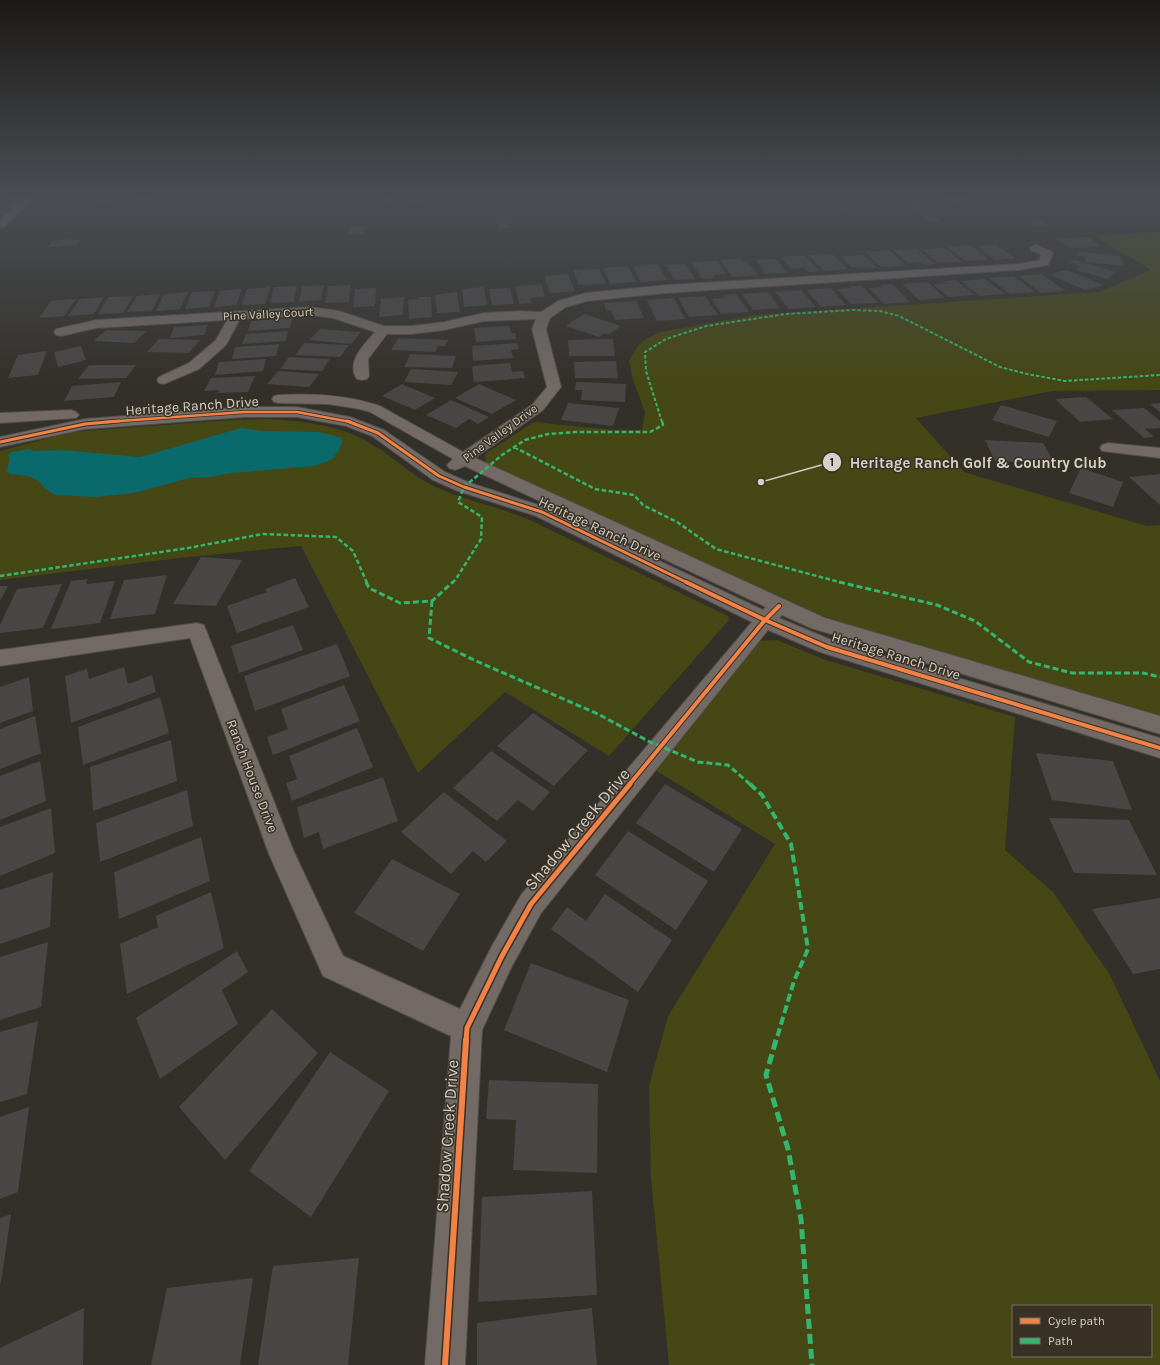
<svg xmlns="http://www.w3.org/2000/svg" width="1160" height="1365" font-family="Karla,sans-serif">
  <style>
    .green { fill: #454714; fill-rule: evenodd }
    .water { fill: #0a696a }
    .building { fill: #494645 }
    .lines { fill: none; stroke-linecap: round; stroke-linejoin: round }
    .street-casing { stroke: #4f4c47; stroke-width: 2 }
    .secondary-casing { stroke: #4f4c47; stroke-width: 2 }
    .street { fill: #736965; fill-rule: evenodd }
    .secondary { fill: #756c67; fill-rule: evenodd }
    .quiet-far5 { stroke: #33b770; stroke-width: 1.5; stroke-dasharray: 3 1.5; stroke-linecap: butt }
    .quiet-far4 { stroke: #33b770; stroke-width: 2; stroke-dasharray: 3.5 2; stroke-linecap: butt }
    .quiet-far3 { stroke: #33b770; stroke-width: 2.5; stroke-dasharray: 4.5 2.5; stroke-linecap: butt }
    .quiet-far2 { stroke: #33b770; stroke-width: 3; stroke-dasharray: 6 3; stroke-linecap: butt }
    .quiet-far1 { stroke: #33b770; stroke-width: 4; stroke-dasharray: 8 4; stroke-linecap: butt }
    .quiet { stroke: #33b770; stroke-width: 5; stroke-dasharray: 10 5; stroke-linecap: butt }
    .cycleway-far4-casing { stroke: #383124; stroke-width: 4 }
    .cycleway-far3-casing { stroke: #383124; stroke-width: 5 }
    .cycleway-far2-casing { stroke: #383124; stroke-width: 6 }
    .cycleway-far1-casing { stroke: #383124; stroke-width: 8 }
    .cycleway-casing { stroke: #383124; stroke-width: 9 }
    .cycleway-far4 { stroke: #f48246; stroke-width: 2.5 }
    .cycleway-far3 { stroke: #f48246; stroke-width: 3 }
    .cycleway-far2 { stroke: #f48246; stroke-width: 4 }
    .cycleway-far1 { stroke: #f48246; stroke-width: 5 }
    .cycleway { stroke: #f48246; stroke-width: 6 }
    .labels { text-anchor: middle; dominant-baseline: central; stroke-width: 3; stroke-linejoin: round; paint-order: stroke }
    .far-street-label { font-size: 12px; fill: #d5d1c9; stroke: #383124 }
    .street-label { font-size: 14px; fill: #d5d1c9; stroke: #383124 }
    .near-street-label { font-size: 17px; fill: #d5d1c9; stroke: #383124 }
    .leader { fill: none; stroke: #d5d1c9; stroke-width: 1.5 }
    .callout-dot { fill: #d5d1c9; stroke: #383124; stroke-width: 1.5 }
    .mark-label { font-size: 12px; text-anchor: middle; font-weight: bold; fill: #111 }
    .callout-label { font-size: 15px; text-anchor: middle; font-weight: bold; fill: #d5d1c9; stroke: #383124; stroke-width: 3; stroke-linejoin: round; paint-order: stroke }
  </style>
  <rect width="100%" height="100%" fill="#333029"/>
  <path class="green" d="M1160,232V390L1052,391L916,418L964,472L1147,526L1160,525V715L858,628L821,615L486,463L485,454L534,422L614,430H642L645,412L633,380L629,361C638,344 642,339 661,332L754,315L1099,292L1151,270L1095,236Z
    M268,419C304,421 342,425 373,445C396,458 411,476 436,487C466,501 500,507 530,520L728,616L729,620L609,756L505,692L418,773L301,546L179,558L0,580V451L64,434L84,431L232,420Z
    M777,640L823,659L1015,717L1005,850L1053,892L1110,975L1160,1081V1365H669L651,1178L649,1086L668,1016L775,844L652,768L759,641ZM1013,1306H1151V1356H1013Z"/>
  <path class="water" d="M241,428L262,431L319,432L342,438V443L338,452L331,460L314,466L231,473L211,477L189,478L134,493L96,497L56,495L45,489L39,481L28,476L10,474L7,471L10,457L7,456L12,452L30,449L33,451L62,450L140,457Z"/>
  <path class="building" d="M384,195H396L395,201L383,202Z
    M440,195H476V196L440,198Z
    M772,195H784L787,198H774Z
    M954,195H973L982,199L977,200L972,198L959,200L968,204L959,205L941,198Z
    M154,196L151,200L134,201L137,197Z
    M115,198L112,202L93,203L97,199Z
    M423,198V203H410V199Z
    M914,200L943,222H930L910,207L893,208L885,202Z
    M843,203L850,209L839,210L832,204Z
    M1029,220H1040L1050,226L1033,227L1028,223H1033Z
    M510,223L511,228H499L498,224Z
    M365,226L364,233L349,234L350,227Z
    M1087,237L1101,246L1070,248L1056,239Z
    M72,239L71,240H81L76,245L48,247L53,241Z
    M970,245L989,260L965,261L947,247Z
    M996,245L1015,258L995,260L978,246Z
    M945,248L962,262L938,263L922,249Z
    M917,249L935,264L923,265L920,262L908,263L893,250Z
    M889,250L906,266L881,267L865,252Z
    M1077,251L1120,256L1124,266L1086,262L1084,256H1078Z
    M832,254L848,269L824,271L809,255Z
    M805,255L819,271L809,272L805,268L791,269L781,257Z
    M864,255L878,268L851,267L840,256Z
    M740,259L742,262L747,261L758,275L732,277L720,260Z
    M776,259L787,273L766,274L755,260Z
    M1074,260L1116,272L1108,279L1076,270L1081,266L1070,263Z
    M717,261L726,274L713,275L714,278L702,279L691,262Z
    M658,264L667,280L641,282L633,266Z
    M686,264L695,279L675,280L666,265Z
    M628,266L637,282L610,284L603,268Z
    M599,269L606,284L579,285L573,270Z
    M1067,270L1103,285L1085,290L1049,274Z
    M568,274L575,291L550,293L544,276Z
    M1042,274L1066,291L1041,293L1018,276Z
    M1014,276L1035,292L1010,294L989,278Z
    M985,279L1005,294L980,296L961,281Z
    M956,280L974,295L948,297L933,284L946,283L943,281Z
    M928,282L945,298L919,300L902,284Z
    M542,284L545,297L530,298L531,303L519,304L515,286Z
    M892,284L910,302L884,304L869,288L883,287L880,285Z
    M324,285L321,300L299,302L302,286Z
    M351,285L349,302L325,303L328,286Z
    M297,286L294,302L270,303L274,287Z
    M850,286H862L878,303L851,304L837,289L851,288Z
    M270,287L265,304L242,305L247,289Z
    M484,287L487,305L464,307L462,289Z
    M376,288L375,306L353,307L355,289Z
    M510,288L514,304L492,305L489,289Z
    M831,288L846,305L821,307L807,290Z
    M242,289L236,305L214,307L220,291Z
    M801,290L816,307L789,309L775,292Z
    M215,291L209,307L185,309L192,292Z
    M188,292L180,309L156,311L164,294Z
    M457,292L460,312L437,313L435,295Z
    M768,292L780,308L753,310L742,294Z
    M160,294L152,311L127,312L137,296Z
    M736,294L749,312L721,314L712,299L725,298L723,295Z
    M133,296L123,313L98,314L108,297Z
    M705,296L718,315L689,317L678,298Z
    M104,297L94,314L68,316L80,299Z
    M404,297L403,315L379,317L381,299Z
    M418,297H431L432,317L409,319L408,300L418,299Z
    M674,298L685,319L657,321L647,300Z
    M76,299L64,316L39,318L51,301Z
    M636,301L644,318L615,320L611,310H606L604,303Z
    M584,314L621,326L608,335L604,333L599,337L566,326Z
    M292,318L290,328L248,331L251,321Z
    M208,325L204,335L170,338L174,327Z
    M509,326L511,333H515L516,339L476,342L474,328Z
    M320,329L361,332L351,344L309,340Z
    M106,330L146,331L134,343L94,341Z
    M288,331L286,341L242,344L246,334Z
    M398,338L448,340L445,346H438L435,352L391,350Z
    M159,339L200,340L189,353L147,352Z
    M613,339L615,356H569L568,340Z
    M304,343L349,345L340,357L295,355Z
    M517,343L519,349L511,350L513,358L473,361L472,346Z
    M279,344L276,356L232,359L235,347Z
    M81,346L86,360L58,367L54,352Z
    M47,351L38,375L8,378L18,355Z
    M410,354L456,356L452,368L404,367Z
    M289,357L330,359L322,371L280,369Z
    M266,359L263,371L215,375L219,362Z
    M616,361L618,378H575L574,362Z
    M510,363L512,372L523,371L525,378L474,382L472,366Z
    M89,365H136L126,378L78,379Z
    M411,369L458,372L451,385L404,382Z
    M278,371L319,374L309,387L267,384Z
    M255,376L248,392L218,393L219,390L204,391L211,378Z
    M121,382L114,397L64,401L72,386Z
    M576,382L626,384L625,402L581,400L582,390H575Z
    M402,384L435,398L415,410L382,396Z
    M479,384L516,400L492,414L455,398Z
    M1086,397L1113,419L1080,422L1055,399Z
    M451,400L489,417L478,424L469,419L456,428L426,415Z
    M568,403L619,408L613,426L561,420Z
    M1160,403V412L1150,404Z
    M1001,405L1057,421L1049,437L992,420Z
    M1144,408L1160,421V428L1145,429L1154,437L1144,438L1112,410Z
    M985,440L1043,443L1055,464L995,461Z
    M1081,468L1123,482L1113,507L1069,493Z
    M1160,474V505L1129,477Z
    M201,557L242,560L216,606L173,604Z
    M167,575L155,614L110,619L124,580Z
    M295,578L309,607L237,633L227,606L267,592L265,589Z
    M88,579L86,584L115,581L100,623L51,629L71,581Z
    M62,584L43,628L0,633V625L17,589Z
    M0,586H8L0,601Z
    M293,625L303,650L239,673L231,646Z
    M337,644L350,676L255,711L244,676Z
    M124,667L128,684L152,675L156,692L71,723L65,676L87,669L89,679Z
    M29,677L33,711L0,723V687Z
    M344,685L360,721L273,755L267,737L288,729L281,709Z
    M160,697L169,733L83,765L78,727Z
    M533,713L588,750L554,786L497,746Z
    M35,716L41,753L0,769V729Z
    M357,728L373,767L292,801L286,783L297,779L289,756Z
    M171,740L177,781L93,811L90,767Z
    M491,751L550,792L533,811L518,800L497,821L453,788Z
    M1036,753L1113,761L1132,810L1052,800Z
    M40,761L46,801L0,820V776Z
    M383,777L398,821L323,849L319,832L304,838L297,807Z
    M665,784L742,829L714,872L636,823Z
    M187,790L193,826L100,862L96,823Z
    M444,792L507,841L486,862L473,851L451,874L401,832Z
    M51,808L55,853L0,876V827Z
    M1049,818L1129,820L1157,875L1074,873Z
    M628,831L708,881L676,930L595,875Z
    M201,837L210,881L119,919L114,872Z
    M392,859L460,894L423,951L354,913Z
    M53,872L50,927L0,944V890Z
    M211,892L224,948L127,994L120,944L158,927L156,916Z
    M605,894L672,940L638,992L551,929L567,907L586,921Z
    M1160,898V969L1133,974L1092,909Z
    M48,942L41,1007L0,1020V957Z
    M237,951L248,972L222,990L238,1024L160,1079L136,1018Z
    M531,963L629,1000L607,1072L504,1030Z
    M272,1009L318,1053L225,1160L179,1107Z
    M38,1021L27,1094L0,1102V1032Z
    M330,1052L389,1091L311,1217L249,1171Z
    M489,1080L598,1084L597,1173L513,1170L516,1120L486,1119Z
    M29,1107L18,1192L0,1199V1117Z
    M592,1191L597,1295L478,1302L482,1197Z
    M11,1214L1,1283L0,1282V1218Z
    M359,1258L348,1365H258L273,1266Z
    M253,1278L240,1365H151L167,1288Z
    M84,1308L83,1365H0V1348Z
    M592,1308L597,1365H477V1323Z"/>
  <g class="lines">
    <g class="street-casing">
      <path id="street" d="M1035,245L1051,251L1053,253L1048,265L1019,270L666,293L587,301L566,307L550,318L546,329L561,387L543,410L475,458L825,618L1160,716V734L811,628L782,615L779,618L834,641L1160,738V758L820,652L768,630L541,913L512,966L482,1030L465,1365H425L451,1036L323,976L269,854L190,638L0,666V650L197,623L204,625L294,852L343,956L460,1009L492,946L521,895L752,622L536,516L458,491L433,480L372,436L346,426L297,417H244L85,429L0,447V437L85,419L244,407H297L350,417L384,430L445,472L470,483L548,508L763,610L766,607L465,466L455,470L449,468L447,465L453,459L370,412L359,409L328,404L279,403L274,402L272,399L274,396L279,395C314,393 347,395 380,406L463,452L533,404L547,387L532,329L536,319L484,321L444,330L412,334H387L368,359L369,376L367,379L362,380L357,379C345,362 365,344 375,332L333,318L310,315L240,319L226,345L199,369L164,384L159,383L157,380L159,377L189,363L216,340L227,320L96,328L61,336L56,335L54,332L56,329L96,320L310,307L339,311L384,326H412L444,322L484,313L519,311L541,312L558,301L586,293L666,285L1019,264L1039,260L1041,254L1031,250L1030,248Z
        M71,410L76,412L79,415L76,418L0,423V413Z
        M1108,443L1160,448V458L1102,451L1100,448L1102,445Z"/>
    </g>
    <g class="secondary-casing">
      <path id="secondary" d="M25,195H36L4,227L0,228V219Z"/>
    </g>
    <use href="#street" class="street"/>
    <use href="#secondary" class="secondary"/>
    <path class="quiet-far5" d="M0,213L11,204L16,195"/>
    <path class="quiet-far4" d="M662,422L646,371L645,352L666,339L706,326L786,314L852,310L880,311L899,316L1000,367L1027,374L1065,381L1160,375"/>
    <path class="quiet-far3" d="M514,447L595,489L634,495L643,505L677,522L716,549L843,583
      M0,576L188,548L263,534L336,537L353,551L367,583
      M452,583L456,579L481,539L482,517L458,502L464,487L502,455L525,440L548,434L576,432H650L663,425L662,421"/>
    <path class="quiet-far2" d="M366,582L369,588L400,603L432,601L453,582
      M839,582L937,605L975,621L1029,662L1072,673H1143L1160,677
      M432,601L429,638L476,661L598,714L650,742L698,762L728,765L751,785"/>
    <path class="quiet-far1" d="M750,784L762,795L791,844L808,949L794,981L776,1041"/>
    <path class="quiet" d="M776,1040L766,1075L788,1149L801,1219L812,1365"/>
    <g class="cycleway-far4-casing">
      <path id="cycleway-far4" d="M106,422L244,412H297L351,422"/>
    </g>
    <g class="cycleway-far3-casing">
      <path id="cycleway-far3" d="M347,421L378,433L439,476L464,487L542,512L688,583
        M0,442L85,424L119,421"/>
    </g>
    <g class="cycleway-far2-casing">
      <path id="cycleway-far2" d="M686,582L765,620L827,647L1160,748
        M629,785L765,620L779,606"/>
    </g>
    <g class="cycleway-far1-casing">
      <path id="cycleway-far1" d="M466,1041L467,1028L502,956L531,904L630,784"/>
    </g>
    <g class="cycleway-casing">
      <path id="cycleway" d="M445,1365L466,1040"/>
    </g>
    <use href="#cycleway-far4" class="cycleway-far4"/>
    <use href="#cycleway-far3" class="cycleway-far3"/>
    <use href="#cycleway-far2" class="cycleway-far2"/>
    <use href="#cycleway-far1" class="cycleway-far1"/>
    <use href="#cycleway" class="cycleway"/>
  </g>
  <linearGradient id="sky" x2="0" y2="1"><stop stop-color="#1c1a17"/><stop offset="0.51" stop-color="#4a4e54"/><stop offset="1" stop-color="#4a4e54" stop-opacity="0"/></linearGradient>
  <rect width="1160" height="386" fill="url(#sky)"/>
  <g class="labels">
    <g class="far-street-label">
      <text transform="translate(268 314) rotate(-3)">Pine Valley Court</text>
      <text transform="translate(500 433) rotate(-36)">Pine Valley Drive</text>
    </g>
    <g class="street-label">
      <text transform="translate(192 406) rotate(-4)">Heritage Ranch Drive</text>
      <text transform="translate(600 529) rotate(25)">Heritage Ranch Drive</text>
      <text transform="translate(896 656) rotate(17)">Heritage Ranch Drive</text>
      <text transform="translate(252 776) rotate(69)">Ranch House Drive</text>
    </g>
    <g class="near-street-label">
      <text transform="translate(577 829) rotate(-50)">Shadow Creek Drive</text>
      <text transform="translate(447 1136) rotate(-86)">Shadow Creek Drive</text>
    </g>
  </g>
  <path class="leader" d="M761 482L832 462"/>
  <g class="callout-dot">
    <circle cx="761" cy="482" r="4"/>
    <circle cx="832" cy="462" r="10"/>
  </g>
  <g class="mark-label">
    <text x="832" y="466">1</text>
  </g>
  <g class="callout-label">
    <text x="978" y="468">Heritage Ranch Golf &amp; Country Club</text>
  </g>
  <rect x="1012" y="1305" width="140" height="52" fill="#383124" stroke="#777166"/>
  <rect x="1020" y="1318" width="20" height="6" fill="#f48246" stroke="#777166"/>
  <text x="1048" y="1325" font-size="12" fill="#d5d1c9">Cycle path</text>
  <rect x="1020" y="1338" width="20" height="6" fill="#33b770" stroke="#777166"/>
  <text x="1048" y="1345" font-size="12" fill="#d5d1c9">Path</text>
</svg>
